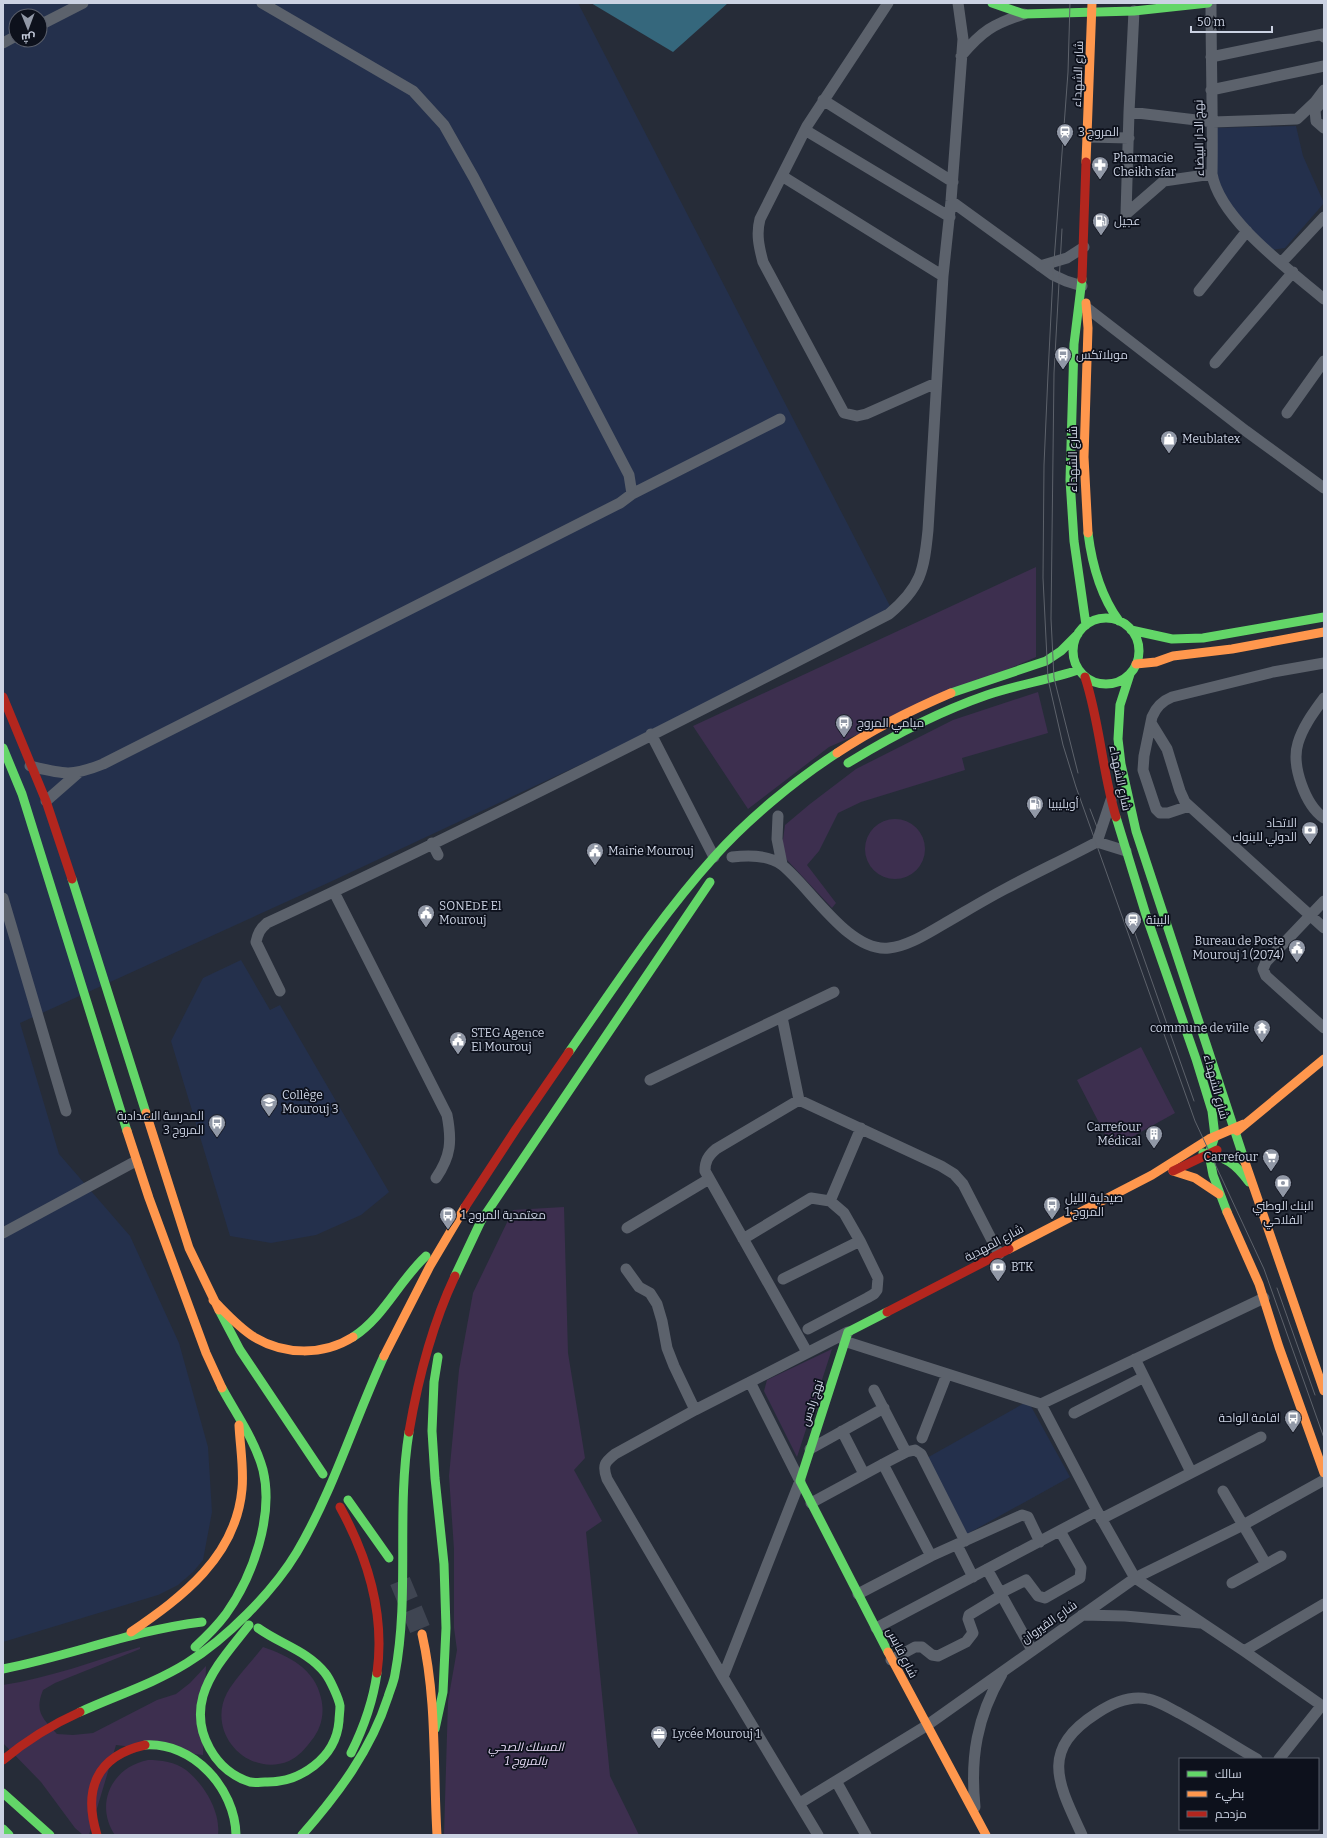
<svg xmlns="http://www.w3.org/2000/svg" width="1327" height="1838" font-family="Bitter,Cairo,serif">
  <style>
    .built { fill: #24304c; fill-rule: evenodd }
    .green { fill: #3d2f4f }
    .water { fill: #35677c }
    .lines { fill: none; stroke-linecap: round; stroke-linejoin: round }
    .highway-tunnel { stroke: #3f4552; stroke-width: 21; stroke-dasharray: 21 10; stroke-linecap: butt }
    .street { stroke: #5c626c; stroke-width: 11 }
    .fast { stroke: #63d668; stroke-width: 9 }
    .slow { stroke: #ff974d; stroke-width: 9 }
    .jam { stroke: #b3261e; stroke-width: 9 }
    .tram { stroke: #5d626b; stroke-width: 1 }
    .labels { text-anchor: middle; dominant-baseline: central; stroke-width: 3.5; stroke-linejoin: round; paint-order: stroke }
    .street-label { font-size: 12px; fill: #cbd2e2; stroke: #0d111c }
    .poi-label { font-size: 12px; fill: #cbd2e2; stroke: #0d111c; text-anchor: start }
    .park-label { font-size: 12px; font-style: italic; fill: #e8dcf7; stroke: #0d111c }
  </style>
  <rect width="100%" height="100%" fill="#262c38"/>
  <path class="built" d="M3,3H578L891,608L616,748L330,882L20,1023L59,1154L130,1236L179,1343L208,1447L212,1512L203,1560L193,1572L178,1585L158,1595L3,1642ZM16,16H40V40H16Z
    M1296,126L1303,156L1324,203L1285,248L1272,250L1233,213L1214,177L1213,128Z
    M241,960L270,1010L280,1005L389,1192L361,1215L316,1235L271,1243L230,1236L171,1041L203,978Z
    M1028,1401L1070,1477L967,1534L925,1459Z"/>
  <path class="green" d="M1036,567V657L829,747L748,809L693,726Z
    M1038,692L1048,733L962,758L965,770L861,802L838,813L819,851L807,865L836,903L832,908L787,860L782,847L785,825L810,804L856,769L953,720Z
    M865 849a30 30 0 1 1 60 0a30 30 0 1 1-60 0Z
    M1141,1047L1175,1113L1112,1148L1077,1080Z
    M564,1207L568,1353L585,1458L574,1470L602,1521L586,1532L610,1776L639,1835H444L448,1701L457,1650L454,1628V1549L449,1476L459,1370L473,1293L513,1210Z
    M832,1349L797,1457L764,1391L767,1380Z
    M140,1647V1649L55,1683L43,1690C34,1712 43,1719 57,1734L73,1735L93,1733L157,1700L176,1694L190,1683L206,1666L203,1755L116,1745L89,1835H83L75,1828L41,1782L3,1743V1685C49,1678 95,1661 140,1647Z
    M263,1647C289,1656 315,1669 321,1698C325,1714 321,1729 311,1741C305,1749 299,1756 289,1761C248,1778 206,1733 227,1693C235,1679 252,1661 263,1647Z
    M148,1760C161,1760 175,1762 186,1770C204,1784 221,1812 218,1835H115C94,1804 112,1767 148,1760Z"/>
  <path class="water" d="M591,3H728L673,52Z"/>
  <g class="lines">
    <path class="highway-tunnel" d="M400,1581L422,1634"/>
    <path class="street" d="M888,3L807,126L760,219C756,234 759,247 763,262L844,413L857,416L866,414L936,383
      M1211,3C1211,60 1213,117 1212,174C1220,220 1290,270 1324,299
      M1134,11L1129,112L1213,122L1297,119L1315,102L1324,90
      M40,25L83,3
      M3,43L16,36
      M961,56C982,31 993,24 1024,14
      M1211,57L1323,34L1324,37
      M1211,90L1324,66
      M823,100L953,182
      M1322,102L1315,110L1316,121L1324,128
      M1129,112L1126,214L1164,181L1212,174
      M805,130L950,217
      M1088,137L1129,138
      M782,176L943,276
      M951,201L1053,275L1066,281L1082,286
      M1281,263L1324,217
      M1040,266L1067,258L1084,247
      M1199,291L1247,231
      M1085,308H1087L1246,431L1324,488
      M1215,363L1293,272
      M1287,413L1324,361
      M632,494L780,419
      M1324,698C1314,712 1303,726 1298,743C1291,765 1305,805 1324,818
      M1151,723L1167,749L1180,791L1185,802L1324,928
      M651,734L714,857
      M30,766C63,774 71,777 103,764L620,503L632,494L629,475L474,178L444,125L413,91L262,3
      M46,801L78,773
      M1189,806L1168,813H1160L1156,809L1143,770L1144,756L1152,717C1156,707 1162,701 1172,697L1273,672L1324,663
      M778,816L777,839L782,864
      M1097,842L1111,800
      M432,843L438,855
      M732,857C748,855 769,855 782,865C810,887 849,953 889,948C908,946 926,934 942,925C963,913 984,900 1005,889C1035,873 1067,858 1097,842L1126,851
      M334,892L447,1115C452,1141 451,1156 436,1178
      M3,898L66,1111
      M1324,901L1266,962L1263,969L1266,976L1324,1028
      M280,991L256,942C258,933 260,929 267,923C477,825 683,720 889,614C921,587 924,571 928,530L943,276L951,201L963,39L958,3
      M782,1017L799,1100
      M650,1080L834,992
      M830,1201L861,1128
      M627,1228L709,1179
      M3,1233L136,1161
      M743,1239L811,1198L830,1201L844,1213L860,1241L878,1278L877,1290L874,1294L867,1298L808,1329
      M626,1269L639,1287L650,1293L657,1304L662,1321L667,1348L674,1366L695,1410
      M783,1279L860,1241
      M844,1341L1041,1404L1097,1511L1135,1578L1244,1651L1324,1707
      M807,1352L705,1171C705,1161 708,1156 716,1149L799,1100L941,1166L954,1174L963,1184L999,1254
      M1135,1359L1191,1472
      M874,1390L906,1452
      M1041,1404L1264,1298
      M1074,1413L1144,1377
      M842,1431L864,1474
      M922,1438L947,1374
      M810,1449L884,1408
      M883,1464L931,1556
      M1223,1491L1266,1564
      M811,1503L883,1464L906,1452L915,1450L921,1454L965,1541
      M1101,1519L1261,1437
      M957,1545L973,1577
      M987,1569L1032,1650
      M1232,1583L1281,1556
      M1000,1593L1026,1580L1038,1596L1045,1598L1080,1578L1081,1568L1060,1531
      M858,1594L931,1556L1022,1515L1028,1517L1040,1542
      M1082,1615L1125,1616L1200,1623
      M876,1628L1097,1511
      M1244,1651L1324,1604
      M891,1660L915,1647H922L932,1655L938,1656L966,1642L973,1633L968,1619L969,1615L1002,1595
      M723,1677L800,1481L750,1382
      M1279,1759L1322,1705
      M836,1781L866,1835
      M800,1803L926,1726L1135,1578L1243,1525L1324,1480
      M975,1807C970,1757 977,1717 1002,1674
      M818,1835L723,1677L607,1479C602,1465 605,1462 615,1454L695,1410L848,1332
      M1082,1835C1058,1783 1039,1750 1097,1713C1112,1703 1130,1695 1148,1699C1159,1701 1169,1708 1179,1713C1205,1727 1231,1744 1257,1759"/>
    <path class="fast" d="M992,3L1024,14L1134,11L1208,3
      M1082,279L1074,344L1070,480L1074,541L1086,625
      M1088,533C1092,565 1100,595 1119,621
      M1073 651a33 33 0 1 1 66 0a33 33 0 1 1-66 0Z
      M1131,630L1172,639L1203,638L1324,617
      M1130,674L1120,705L1118,739L1121,764L1136,831L1245,1162
      M951,693L1046,661L1061,651L1078,634
      M3,748L22,794L127,1131
      M848,763C892,736 938,712 987,695C1017,685 1048,680 1078,670
      M1116,817L1146,915L1196,1059L1212,1111L1215,1136L1209,1154L1213,1175L1227,1212
      M72,879L146,1113
      M569,1052C615,986 660,917 714,857C747,820 795,780 837,753
      M1203,1153C1226,1157 1235,1163 1249,1182
      M455,1276L481,1221L710,882
      M219,1310L240,1350L323,1474
      M887,1312L848,1332L800,1481L888,1652
      M353,1337C384,1317 399,1281 426,1256
      M348,1500L389,1558
      M249,1625C232,1647 211,1669 203,1696C193,1732 215,1771 250,1782C255,1783 261,1782 265,1782C300,1783 336,1758 339,1721C339,1717 340,1711 340,1706C339,1699 330,1679 325,1673C308,1651 280,1644 258,1628
      M195,1647C206,1637 217,1626 226,1614C253,1576 274,1516 263,1470C255,1440 236,1414 222,1388
      M3,1669C70,1656 134,1630 202,1622
      M80,1712C115,1696 153,1684 187,1663C226,1639 273,1592 297,1552C333,1491 354,1421 384,1356
      M435,1729L443,1692L446,1628L444,1564L435,1478L432,1431L434,1382L438,1357
      M145,1745C193,1742 235,1788 236,1835
      M351,1753C364,1727 373,1702 377,1673
      M3,1793L50,1835
      M3,1829L9,1835
      M302,1835C338,1794 371,1750 388,1697C390,1690 394,1682 395,1674C410,1595 396,1512 409,1432"/>
    <path class="slow" d="M1086,162L1092,3
      M1086,303L1088,328L1084,457L1088,533
      M1136,664L1156,662L1173,656L1232,649L1324,632
      M837,753C873,729 911,710 951,693
      M146,1113L189,1248L219,1310
      M127,1131L149,1198L206,1353L222,1388
      M1237,1131L1324,1059
      M1245,1162L1324,1391
      M1173,1171L1195,1178L1219,1194
      M1227,1212L1259,1284L1279,1347L1324,1473
      M1009,1249L1152,1175L1209,1139L1244,1124
      M213,1300C226,1313 238,1327 254,1337C284,1355 323,1356 353,1337
      M384,1356L430,1266L465,1207
      M131,1632C182,1597 236,1557 242,1489C244,1468 240,1446 239,1425
      M422,1634C437,1700 433,1767 437,1835
      M888,1652L986,1835"/>
    <path class="jam" d="M1082,279L1086,162
      M1085,677C1100,723 1102,771 1116,817
      M3,697L46,801L72,879
      M1173,1171L1217,1150
      M465,1207L516,1129L569,1052
      M887,1312L1009,1249
      M409,1432C418,1379 432,1325 455,1276
      M340,1507C368,1558 385,1615 377,1673
      M3,1760C27,1740 51,1725 80,1712
      M97,1835C83,1790 96,1756 145,1745"/>
    <path class="tram" d="M1070,3L1068,72L1053,275L1048,374L1044,465L1043,578L1048,679L1063,745L1076,787L1195,1121L1264,1269L1324,1438
      M1062,229L1054,373L1051,619L1054,678L1078,773
      M1090,809L1100,835
      M1129,916L1194,1101
      M1277,1288L1315,1395"/>
  </g>
  <defs>
    <g id="station-pin" transform="scale(0.9)"><path d="M0 17L-7.5 6A9.5 9.5 0 1 1 7.5 6Z" fill="#9198a6" stroke="#0d111c"/><path d="M-3-6H3Q5-6 5-4V2Q5 4 3 4L4.5 6H3L1.5 4h-3L-3 6H-4.5L-3 4Q-5 4-5 2V-4Q-5-6-3-6ZM-3.5-4v3h7v-3ZM-3.5 1v1.5H-2V1ZM2 1v1.5H3.5V1Z" fill="#fff"/></g>
    <g id="pharmacy-pin" transform="scale(0.9)"><path d="M0 17L-7.5 6A9.5 9.5 0 1 1 7.5 6Z" fill="#9198a6" stroke="#0d111c"/><path d="M-2-6h4v4h4v4h-4v4h-4v-4h-4v-4h4Z" fill="#fff"/></g>
    <g id="fuel-pin" transform="scale(0.9)"><path d="M0 17L-7.5 6A9.5 9.5 0 1 1 7.5 6Z" fill="#9198a6" stroke="#0d111c"/><path d="M-5.5-6h7V0h2V4h1.3V-2.5L3-4.5l.8-.8L6-3V5H2.5V1h-1V6h-7ZM-4.2-4.7v3.2H.2V-4.7Z" fill="#fff"/></g>
    <g id="bus-pin" transform="scale(0.9)"><path d="M0 17L-7.5 6A9.5 9.5 0 1 1 7.5 6Z" fill="#9198a6" stroke="#0d111c"/><path d="M-5-6H5V4H4V6H2V4H-2V6H-4V4H-5ZM-3.5-4V0h7V-4ZM-3.5 1.2v1.5H-2V1.2ZM2 1.2v1.5H3.5V1.2Z" fill="#fff"/></g>
    <g id="shop-pin" transform="scale(0.9)"><path d="M0 17L-7.5 6A9.5 9.5 0 1 1 7.5 6Z" fill="#9198a6" stroke="#0d111c"/><path d="M-5-2.5h2.3a2.7 3.5 0 0 1 5.4 0H5L5.5 6h-11ZM-1.5-2.5h3a1.5 2.3 0 0 0-3 0Z" fill="#fff"/></g>
    <g id="bank-pin" transform="scale(0.9)"><path d="M0 17L-7.5 6A9.5 9.5 0 1 1 7.5 6Z" fill="#9198a6" stroke="#0d111c"/><path d="M-6-4H6V4H-6ZM0-2.3a2.3 2.3 0 1 0 0 4.6a2.3 2.3 0 1 0 0-4.6Z" fill="#fff"/></g>
    <g id="civic-pin" transform="scale(0.9)"><path d="M0 17L-7.5 6A9.5 9.5 0 1 1 7.5 6Z" fill="#9198a6" stroke="#0d111c"/><path d="M-.6-6.5H3V-4.5H.6V-3L4-1V1h2V6H-6V1h2V-1L-.6-3ZM-1.2 2.5V6h2.4V2.5Z" fill="#fff"/></g>
    <g id="temple-pin" transform="scale(0.9)"><path d="M0 17L-7.5 6A9.5 9.5 0 1 1 7.5 6Z" fill="#9198a6" stroke="#0d111c"/><path d="M0-6L5-2H3V0L6.5 2.5H4V6H1.5V3h-3V6H-4V2.5H-6.5L-3 0V-2H-5Z" fill="#fff"/></g>
    <g id="school-pin" transform="scale(0.9)"><path d="M0 17L-7.5 6A9.5 9.5 0 1 1 7.5 6Z" fill="#9198a6" stroke="#0d111c"/><path d="M0-5L7-2L0 1L-7-2ZM-4 1L0 2.5L4 1V4Q0 6-4 4Z" fill="#fff"/></g>
    <g id="building-pin" transform="scale(0.9)"><path d="M0 17L-7.5 6A9.5 9.5 0 1 1 7.5 6Z" fill="#9198a6" stroke="#0d111c"/><path d="M-4-6H4V6H1V3H-1V6H-4ZM-2.5-4.3h1.7v1.8h-1.7ZM.8-4.3h1.7v1.8H.8ZM-2.5-1h1.7V.8h-1.7ZM.8-1h1.7V.8H.8Z" fill="#fff"/></g>
    <g id="supermarket-pin" transform="scale(0.9)"><path d="M0 17L-7.5 6A9.5 9.5 0 1 1 7.5 6Z" fill="#9198a6" stroke="#0d111c"/><path d="M-6-5.5h2.5l.6 2H6L4.5 2H-2.5L-4.4-4H-6ZM-1.5 3.2a1.3 1.3 0 1 0 .1 0ZM3 3.2a1.3 1.3 0 1 0 .1 0Z" fill="#fff"/></g>
    <g id="office-pin" transform="scale(0.9)"><path d="M0 17L-7.5 6A9.5 9.5 0 1 1 7.5 6Z" fill="#9198a6" stroke="#0d111c"/><path d="M-6-3h4V-5.5h4V-3h4V5H-6ZM-1-4.5V-3h2v-1.5ZM-6 0V1H6V0Z" fill="#fff"/></g>
  </defs>
  <g fill-rule="evenodd">
    <use href="#station-pin" x="1065" y="132"/>
    <use href="#pharmacy-pin" x="1100" y="165"/>
    <use href="#fuel-pin" x="1101" y="221"/>
    <use href="#bus-pin" x="1063" y="355"/>
    <use href="#shop-pin" x="1169" y="439"/>
    <use href="#bus-pin" x="844" y="723"/>
    <use href="#fuel-pin" x="1035" y="804"/>
    <use href="#bank-pin" x="1310" y="830"/>
    <use href="#civic-pin" x="595" y="851"/>
    <use href="#civic-pin" x="426" y="913"/>
    <use href="#station-pin" x="1133" y="920"/>
    <use href="#civic-pin" x="1297" y="948"/>
    <use href="#temple-pin" x="1262" y="1028"/>
    <use href="#civic-pin" x="458" y="1040"/>
    <use href="#school-pin" x="269" y="1102"/>
    <use href="#bus-pin" x="217" y="1123"/>
    <use href="#building-pin" x="1154" y="1134"/>
    <use href="#supermarket-pin" x="1271" y="1157"/>
    <use href="#bank-pin" x="1283" y="1183"/>
    <use href="#bus-pin" x="1052" y="1205"/>
    <use href="#bus-pin" x="448" y="1215"/>
    <use href="#bank-pin" x="998" y="1267"/>
    <use href="#bus-pin" x="1293" y="1418"/>
    <use href="#office-pin" x="659" y="1734"/>
  </g>
  <g class="labels">
    <g class="street-label">
      <text transform="translate(1078 74) rotate(-88)">شارع الشهداء</text>
      <text transform="translate(1199 138) rotate(-91)">نهج الدار البيضاء</text>
      <text transform="translate(1073 459) rotate(-90)">شارع الشهداء</text>
      <text transform="translate(1120 778) rotate(78)">شارع الشهداء</text>
      <text transform="translate(1216 1087) rotate(75)">شارع الشهداء</text>
      <text transform="translate(994 1243) rotate(-28)">شارع المهدية</text>
      <text transform="translate(812 1403) rotate(-72)">نهج رادس</text>
      <text transform="translate(1049 1622) rotate(-35)">شارع القيروان</text>
      <text transform="translate(902 1653) rotate(63)">شارع قابس</text>
    </g>
    <g class="poi-label">
      <text x="1078" y="132">المروج 3</text>
      <text x="1113" y="158">Pharmacie<tspan x="1113" dy="14">Cheikh sfar</tspan></text>
      <text x="1114" y="221">عجيل</text>
      <text x="1076" y="355">موبلاتكس</text>
      <text x="1182" y="439">Meublatex</text>
      <text x="857" y="723">ميامي المروج</text>
      <text x="1048" y="804">أويليبيا</text>
      <text x="1297" y="823" text-anchor="end">الاتحاد<tspan x="1297" dy="14">الدولي للبنوك</tspan></text>
      <text x="608" y="851">Mairie Mourouj</text>
      <text x="439" y="906">SONEDE El<tspan x="439" dy="14">Mourouj</tspan></text>
      <text x="1146" y="920">البيئة</text>
      <text x="1284" y="941" text-anchor="end">Bureau de Poste<tspan x="1284" dy="14">Mourouj 1 (2074)</tspan></text>
      <text x="1249" y="1028" text-anchor="end">commune de ville</text>
      <text x="471" y="1033">STEG Agence<tspan x="471" dy="14">El Mourouj</tspan></text>
      <text x="282" y="1095">Collège<tspan x="282" dy="14">Mourouj 3</tspan></text>
      <text x="204" y="1116" text-anchor="end">المدرسة الاعدادية<tspan x="204" dy="14">المروج 3</tspan></text>
      <text x="1141" y="1127" text-anchor="end">Carrefour<tspan x="1141" dy="14">Médical</tspan></text>
      <text x="1258" y="1157" text-anchor="end">Carrefour</text>
      <text x="1065" y="1198">صيدلية الليل<tspan x="1065" dy="14">المروج 1</tspan></text>
      <text x="1283" y="1206" text-anchor="middle">البنك الوطني<tspan x="1283" dy="14">الفلاحي</tspan></text>
      <text x="461" y="1215">معتمدية المروج 1</text>
      <text x="1011" y="1267">BTK</text>
      <text x="1280" y="1418" text-anchor="end">اقامة الواحة</text>
      <text x="672" y="1734">Lycée Mourouj 1</text>
    </g>
    <g class="park-label">
      <text x="526" y="1747">المسلك الصحي<tspan x="526" dy="14">بالمروج 1</tspan></text>
    </g>
  </g>
  <rect width="1327" height="1838" fill="none" stroke="#cbd2e2" stroke-width="8"/>
  <rect x="1179" y="1758" width="140" height="72" fill="#0d111c" stroke="#595e6b"/>
  <rect x="1187" y="1771" width="20" height="6" fill="#63d668" stroke="#595e6b"/>
  <text x="1215" y="1778" font-size="12" fill="#cbd2e2">سالك</text>
  <rect x="1187" y="1791" width="20" height="6" fill="#ff974d" stroke="#595e6b"/>
  <text x="1215" y="1798" font-size="12" fill="#cbd2e2">بطيء</text>
  <rect x="1187" y="1811" width="20" height="6" fill="#b3261e" stroke="#595e6b"/>
  <text x="1215" y="1818" font-size="12" fill="#cbd2e2">مزدحم</text>
  <g transform="translate(28 28) rotate(179)"><circle r="19" fill="#0d111c" stroke="#595e6b"/>
  <path d="M0-3L7 15L0 10L-7 15Z" fill="#9198a6"/>
  <text y="-6" font-size="11" font-weight="bold" text-anchor="middle" fill="#cbd2e2">ش</text>
  </g>
  <path d="M1191 26v6h81v-6" fill="none" stroke="#cbd2e2" stroke-width="2"/>
  <text x="1197" y="26" font-size="12" fill="#cbd2e2" stroke="#0d111c" stroke-width="3" paint-order="stroke">50 m</text>
</svg>
